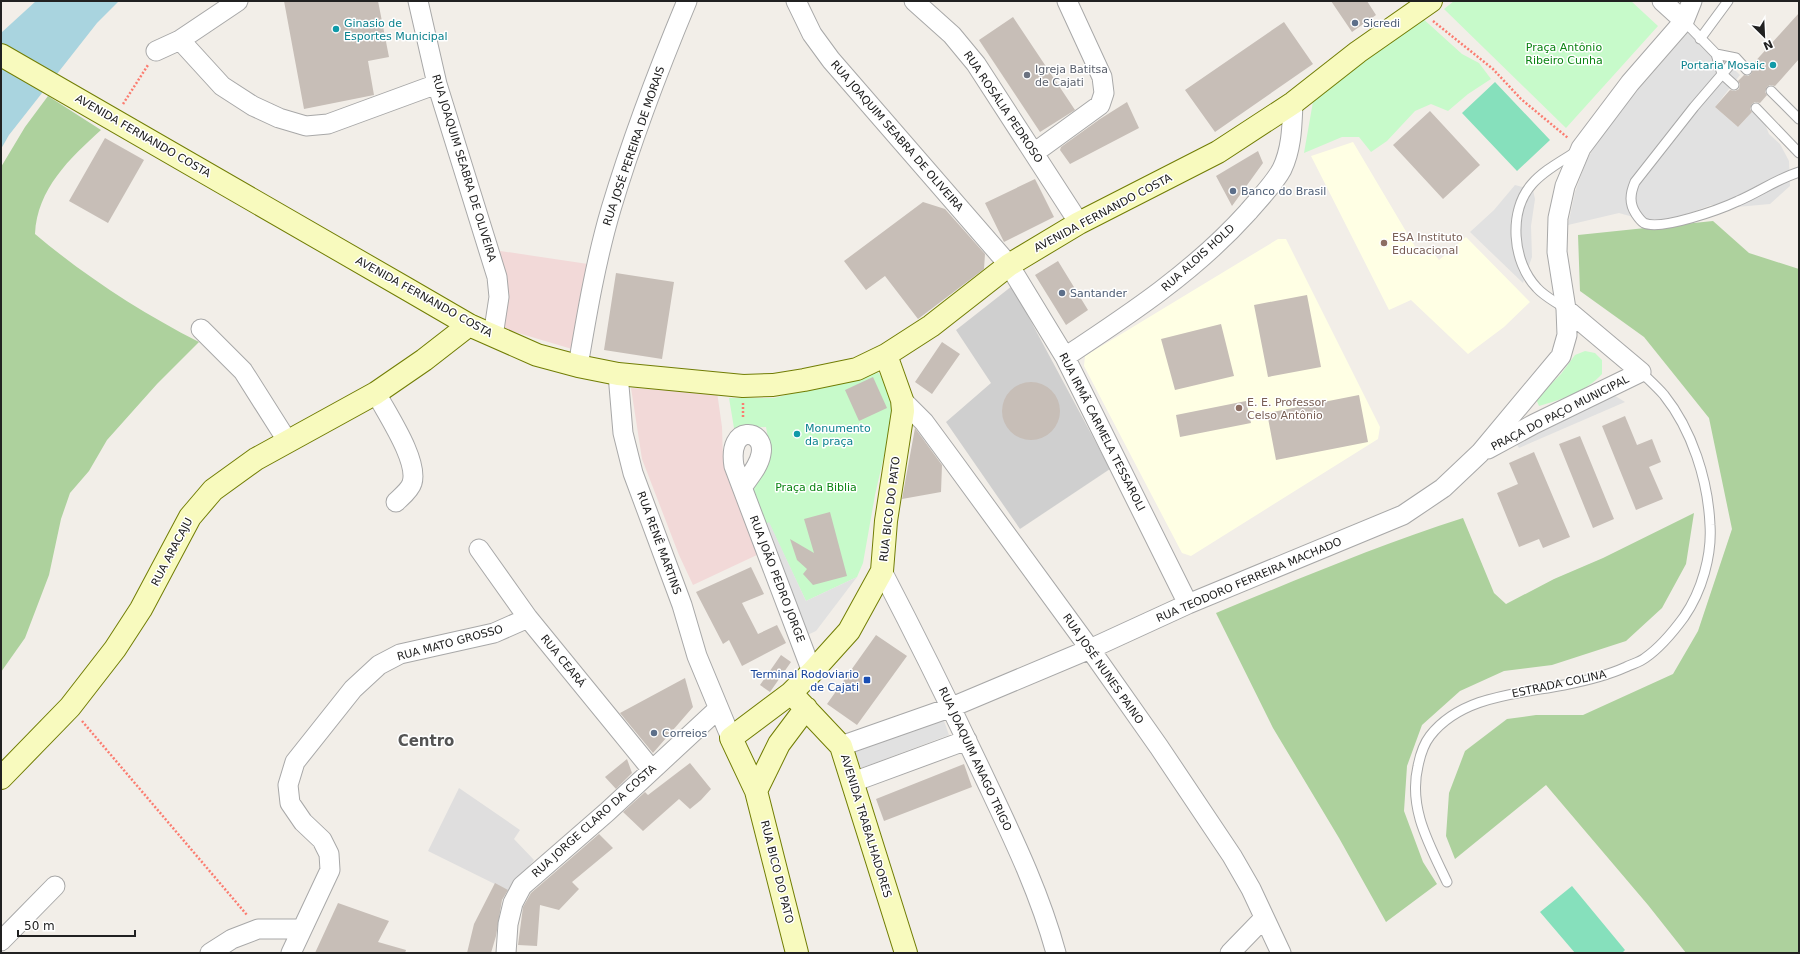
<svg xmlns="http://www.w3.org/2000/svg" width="1800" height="954" font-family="'DejaVu Sans',sans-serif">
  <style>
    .residential { fill: #dfdede }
    .commercial { fill: #f2d9d8 }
    .education { fill: #ffffe4 }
    .religious { fill: #cfcfcf }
    .forest { fill: #add19d }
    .park { fill: #c7faca }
    .pitch { fill: #86e0bc }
    .parking { fill: #e1e1e1 }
    .water { fill: #a9d4df }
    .building { fill: #c7beb7 }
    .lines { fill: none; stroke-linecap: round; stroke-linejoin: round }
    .lane-casing { stroke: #a8a8a8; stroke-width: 11 }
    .street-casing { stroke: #a8a8a8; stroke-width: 21 }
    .secondary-casing { stroke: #717d04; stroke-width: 24 }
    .path { stroke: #fb7c70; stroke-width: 2.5; stroke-dasharray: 2 2; stroke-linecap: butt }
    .lane { stroke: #fff; stroke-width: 9 }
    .street { stroke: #fff; stroke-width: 19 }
    .secondary { stroke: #f8fabe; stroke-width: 22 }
    .service-dot { fill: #5c6f8a; stroke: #fff; stroke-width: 1.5 }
    .culture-dot { fill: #0f9aa8; stroke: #fff; stroke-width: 1.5 }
    .worship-dot { fill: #6b7280; stroke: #fff; stroke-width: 1.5 }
    .education-dot { fill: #8d6e63; stroke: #fff; stroke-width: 1.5 }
    .transit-dot { fill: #1a4fb4; stroke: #fff; stroke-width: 1.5 }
    .labels { text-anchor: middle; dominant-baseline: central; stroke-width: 3; stroke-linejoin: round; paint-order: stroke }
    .culture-label { font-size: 11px; fill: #0d838f; stroke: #fff; text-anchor: start }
    .service-label { font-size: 11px; fill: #4e5e75; stroke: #fff; text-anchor: start }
    .park-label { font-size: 11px; fill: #0b8413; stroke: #fff }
    .worship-label { font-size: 11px; fill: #5b616d; stroke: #fff; text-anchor: start }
    .street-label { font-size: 11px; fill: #212121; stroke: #fff }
    .education-label { font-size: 11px; fill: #785e54; stroke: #fff; text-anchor: start }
    .transit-label { font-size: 11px; fill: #164399; stroke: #fff; text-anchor: end }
    .district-label { font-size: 15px; font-weight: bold; fill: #545454; stroke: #fff }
  </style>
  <rect width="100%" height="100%" fill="#f2eee8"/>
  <path class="residential" d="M459,788L520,830L514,839L534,860L509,891L428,851Z"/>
  <path class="commercial" d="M494,250L588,264L572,349L498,327Z
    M631,388L717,392L722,427L723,459L726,473L759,554L693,585L679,555L642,459Z"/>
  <path class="education" d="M1353,142L1420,255L1430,249L1439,260L1466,237L1530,302L1504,327L1468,354L1411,300L1389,310L1311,156Z
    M1278,239H1286L1380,427L1378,439L1191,556L1182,553L1084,366L1085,356Z"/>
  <path class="religious" d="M1012,286L1110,469L1020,529L946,422L991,383L956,330Z"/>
  <path class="forest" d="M48,96L101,130C70,158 37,189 35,234C85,276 140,312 199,342L157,384L107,440L89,471L70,493L61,519L49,575L25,638L1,672V167L25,127Z
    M1713,221L1749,253L1799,269V953H1686L1648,905L1546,785L1455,859L1446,836L1449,793L1465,751L1507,719L1536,715H1583L1673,674L1698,631L1732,529L1709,418L1644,337L1580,291L1578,235Z
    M1694,513L1686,564L1662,608L1626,641L1552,665L1504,671L1460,691L1422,725L1407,766L1404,811L1423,862L1437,884L1386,922L1339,838L1273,728L1216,613C1298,579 1379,545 1463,518L1494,593L1506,604L1554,579L1603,558Z"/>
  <path class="park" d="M1454,1H1631L1658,26L1566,128L1444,9Z
    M1420,16L1462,54L1479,63L1491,79L1468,94L1448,111L1431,104L1415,111L1387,141L1371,152L1359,137H1342L1304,153L1314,96Z
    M1585,351L1595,353L1602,360V374C1587,391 1561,400 1539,406L1536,399L1561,374L1575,355Z
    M878,372L886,384L895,408L875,495L863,563L857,577L806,601L769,523L762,527L749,484L770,450L766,427L734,428L729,398H774Z"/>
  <path class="pitch" d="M1495,82L1550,140L1517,171L1462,113Z
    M1572,886L1625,950L1622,953H1575L1540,912Z"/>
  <path class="parking" d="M1692,28L1740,75L1715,107L1738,127L1753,111L1763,119L1769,134L1780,144L1789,161L1790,186L1770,204L1737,207L1711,205L1674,219L1651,222L1619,213L1568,225L1575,192L1587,159L1603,133L1637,91Z
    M1515,185L1533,190L1535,199L1531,226L1532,257L1523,283L1470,232L1494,210Z
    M1612,394L1625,402L1519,448L1514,440Z
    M769,522L806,601L857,577L816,631L803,637L762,527Z
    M943,718L949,735L861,768L855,752Z"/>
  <path class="water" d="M36,1H119L97,23L9,135L1,149V33Z"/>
  <path class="building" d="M284,1H378L389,57L368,61L374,95L304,109Z
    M1331,1H1367L1376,15L1352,32Z
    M1799,13V59L1775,86L1770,85L1767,87L1765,92L1767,95L1760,103L1755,102L1752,104L1750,109L1752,112L1738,127L1715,107L1730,90L1735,91L1739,89L1740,84L1738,81L1744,75L1748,76L1751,74L1753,69L1751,66Z
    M1013,17L1075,110L1040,132L979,40Z
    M1284,22L1313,64L1215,132L1185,90Z
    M1127,102L1139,128L1070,164L1060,150L1061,147L1100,119Z
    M1430,111L1480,165L1443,199L1393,145Z
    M105,138L144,160L108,223L69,201Z
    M1258,151L1263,163L1232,206L1216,176Z
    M1035,179L1054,217L1004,242L985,203Z
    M923,202L945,209L985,254L984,269L918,319L885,276L866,290L844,261Z
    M1058,261L1088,310L1066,325L1035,275Z
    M616,273L674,282L662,359L604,350Z
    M1307,295L1321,367L1268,377L1254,305Z
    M1221,324L1234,376L1175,390L1161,339Z
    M942,342L960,354L932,394L915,382Z
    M873,377L887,408L859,421L845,390Z
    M1002 411a29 29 0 1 1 58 0a29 29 0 1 1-58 0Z
    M1359,395L1368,442L1276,460L1267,413Z
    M1246,401L1251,423L1180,437L1176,415Z
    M1625,416L1637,445L1652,439L1661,462L1649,467L1663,499L1636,510L1602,426Z
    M915,428L942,465L941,492L902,499Z
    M1580,436L1614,519L1593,528L1559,444Z
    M1534,452L1570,537L1543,548L1539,539L1519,547L1497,493L1518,484L1509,463Z
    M830,512L847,576L813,585L803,574L807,569L797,560L790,539L814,553L804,519Z
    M751,567L764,594L742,603L758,634L777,625L786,643L742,666L729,640L723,644L696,592Z
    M876,635L907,656L857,725L827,704Z
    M781,655L791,662L770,692L760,685Z
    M685,678L693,707L653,753L620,713Z
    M627,759L632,773L616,789L605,777Z
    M690,763L711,789L701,800L690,809L679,799L643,831L623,812L645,792L648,795Z
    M964,764L972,787L884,821L876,799Z
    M599,834L613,848L572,882L579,889L559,910L540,905L537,946L518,945L523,907L531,893Z
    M495,883L508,890L502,900L496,936L491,953H467L474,924Z
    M338,903L389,921L378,942L406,950L405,953H315Z"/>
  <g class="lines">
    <g class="lane-casing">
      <path id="lane" d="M1684,21L1716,54L1722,74L1734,85
        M1700,39L1728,1
        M1716,54L1736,58L1747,70
        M1736,58L1694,107L1635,182C1630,194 1629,203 1636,214C1638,217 1641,221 1644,223C1661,231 1721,209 1738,201C1759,192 1777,179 1799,172
        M1771,91L1799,119
        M1756,108L1799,153
        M1564,308C1556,302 1544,296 1537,288C1512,262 1508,211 1532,184C1544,170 1562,161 1577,151
        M1447,882C1429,844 1408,808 1418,766C1420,756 1423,745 1430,736C1461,696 1517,694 1564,685C1585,681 1606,676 1626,667C1632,664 1640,662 1645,658C1661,647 1673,632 1684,617C1702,591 1712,555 1710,525C1708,480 1692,430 1664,395C1657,387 1648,379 1641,372"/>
    </g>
    <g class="street-casing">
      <path id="street" d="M418,1L437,84L497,277L499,297L493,336
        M796,1L812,34L831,60L1009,265L1065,357L1188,604
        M914,1L952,35L976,64L1079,223
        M1662,1L1684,21
        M180,40L222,86L253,106L279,118L306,126L328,124L437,84
        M156,51L180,40L238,1
        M1034,153L1100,105L1104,93L1102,77L1067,1
        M201,329L243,371L288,442
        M1065,357C1130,314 1195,271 1248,212C1259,199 1274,184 1282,169C1292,148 1292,125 1293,103
        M578,366C587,313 596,260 611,209C632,139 659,68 687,1
        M618,374L623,433L633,473L682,605L697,656L731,738
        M376,393C387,414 419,461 412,483C410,490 401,497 396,502
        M902,400L924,422L952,460L1090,649L1159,747L1232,856L1251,889L1281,953
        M1488,449L1534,424L1641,372L1566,309
        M743,486C750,476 759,466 761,454C766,429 727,423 734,466L812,672
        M479,549L528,618L652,770
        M882,571C919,642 954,713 988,785C1014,840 1040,894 1056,953
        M841,746L952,707L1090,649L1188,604L1403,515L1443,488L1480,453L1561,356L1567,335L1566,309L1557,252L1558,218L1565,186L1581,148L1630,83L1684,21L1692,1
        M853,782L967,740
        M1,941L55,886
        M210,953L232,939L258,929H301
        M291,953L330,870L329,854L322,840L303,822L290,803L288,785L295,762L353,689L379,665L400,654L494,633L528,618
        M506,953L508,924L513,903L522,886L607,812L718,709
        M1230,953L1264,918"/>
    </g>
    <g class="secondary-casing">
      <path id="secondary" d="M1,55L407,289L469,325L537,355L578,366L618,374L743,386L773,385L804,380L857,369L886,355L931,326L1009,265L1079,223L1218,152L1293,103L1358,52L1431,1
        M791,693L841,746L906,953
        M1,778L70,707L115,649L141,609L190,517L213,490L256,459L376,393L424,360L469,325
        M756,791L779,744L806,708
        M797,953L756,791L731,738L791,693L812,672L849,631L882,571L886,521L903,411L902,400L886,355"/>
    </g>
    <path class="path" d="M1433,21L1493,69L1521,99L1568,138
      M123,104L148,65
      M743,403V418
      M82,721L247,915"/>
    <use href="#lane" class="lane"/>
    <use href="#street" class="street"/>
    <use href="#secondary" class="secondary"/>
  </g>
  <g class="service-dot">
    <circle cx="1355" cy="23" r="4"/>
    <circle cx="1233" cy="191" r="4"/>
    <circle cx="1062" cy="293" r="4"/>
    <circle cx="654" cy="733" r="4"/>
  </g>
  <g class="culture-dot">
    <circle cx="336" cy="29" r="4"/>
    <circle cx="1773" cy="65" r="4"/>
    <circle cx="797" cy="434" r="4"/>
  </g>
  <circle class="worship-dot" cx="1027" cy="75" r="4"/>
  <g class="education-dot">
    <circle cx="1384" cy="243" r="4"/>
    <circle cx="1239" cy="408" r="4"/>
  </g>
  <rect class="transit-dot" x="863" y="676" width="8" height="8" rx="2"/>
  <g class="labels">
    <g class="culture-label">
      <text x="344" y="23">Ginasio de<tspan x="344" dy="13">Esportes Municipal</tspan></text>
      <text x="1765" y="65" text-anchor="end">Portaria Mosaic</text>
      <text x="805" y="428">Monumento<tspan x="805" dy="13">da praça</tspan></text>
    </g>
    <g class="service-label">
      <text x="1363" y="23">Sicredi</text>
      <text x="1241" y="191">Banco do Brasil</text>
      <text x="1070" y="293">Santander</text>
      <text x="662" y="733">Correios</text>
    </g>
    <g class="park-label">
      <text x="1564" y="47">Praça Antônio<tspan x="1564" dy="13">Ribeiro Cunha</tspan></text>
      <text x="816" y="487">Praça da Biblia</text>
    </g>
    <g class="worship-label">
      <text x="1035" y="69">Igreja Batitsa<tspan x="1035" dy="13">de Cajati</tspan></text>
    </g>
    <g class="street-label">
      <text transform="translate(1003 107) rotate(56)">RUA ROSÁLIA PEDROSO</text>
      <text transform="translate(143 136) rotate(30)">AVENIDA FERNANDO COSTA</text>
      <text transform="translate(897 136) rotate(49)">RUA JOAQUIM SEABRA DE OLIVEIRA</text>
      <text transform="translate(634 146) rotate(-71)">RUA JOSÉ PEREIRA DE MORAIS</text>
      <text transform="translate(464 168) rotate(73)">RUA JOAQUIM SEABRA DE OLIVEIRA</text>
      <text transform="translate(1103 213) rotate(-28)">AVENIDA FERNANDO COSTA</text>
      <text transform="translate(1198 258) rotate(-42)">RUA ALOIS HOLD</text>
      <text transform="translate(424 297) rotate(29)">AVENIDA FERNANDO COSTA</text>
      <text transform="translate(1560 413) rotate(-27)">PRAÇA DO PAÇO MUNICIPAL</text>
      <text transform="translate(1102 432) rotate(63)">RUA IRMÃ CARMELA TESSAROLI</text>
      <text transform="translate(890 509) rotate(-83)">RUA BICO DO PATO</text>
      <text transform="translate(659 543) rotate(70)">RUA RENÊ MARTINS</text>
      <text transform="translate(172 552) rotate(-62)">RUA ARACAJU</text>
      <text transform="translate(777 579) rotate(69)">RUA JOÃO PEDRO JORGE</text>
      <text transform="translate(1249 580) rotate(-23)">RUA TEODORO FERREIRA MACHADO</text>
      <text transform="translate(450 643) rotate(-15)">RUA MATO GROSSO</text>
      <text transform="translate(563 661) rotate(51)">RUA CEARÁ</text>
      <text transform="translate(1103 669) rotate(55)">RUA JOSÉ NUNES PAINO</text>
      <text transform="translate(1559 684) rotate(-12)">ESTRADA COLINA</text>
      <text transform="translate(975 759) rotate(65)">RUA JOAQUIM ANAGO TRIGO</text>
      <text transform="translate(594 821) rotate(-42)">RUA JORGE CLARO DA COSTA</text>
      <text transform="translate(866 826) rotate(73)">AVENIDA TRABALHADORES</text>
      <text transform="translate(777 872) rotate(76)">RUA BICO DO PATO</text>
    </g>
    <g class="education-label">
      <text x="1392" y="237">ESA Instituto<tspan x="1392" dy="13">Educacional</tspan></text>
      <text x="1247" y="402">E. E. Professor<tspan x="1247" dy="13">Celso Antônio</tspan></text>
    </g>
    <g class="transit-label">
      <text x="859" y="674">Terminal Rodoviario<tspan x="859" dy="13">de Cajati</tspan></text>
    </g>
    <g class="district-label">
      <text x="426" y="741">Centro</text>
    </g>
  </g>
  <rect width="1800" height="954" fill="none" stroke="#212121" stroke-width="4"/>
  <g transform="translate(1764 36) rotate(156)" stroke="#ffffff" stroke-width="3" paint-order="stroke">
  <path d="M0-3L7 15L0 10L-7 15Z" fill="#212121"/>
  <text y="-6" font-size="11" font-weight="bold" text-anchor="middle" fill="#212121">N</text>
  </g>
  <path d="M18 930v6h117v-6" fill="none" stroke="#212121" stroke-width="2"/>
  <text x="24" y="930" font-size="12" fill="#212121" stroke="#ffffff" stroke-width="3" paint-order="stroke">50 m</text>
</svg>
